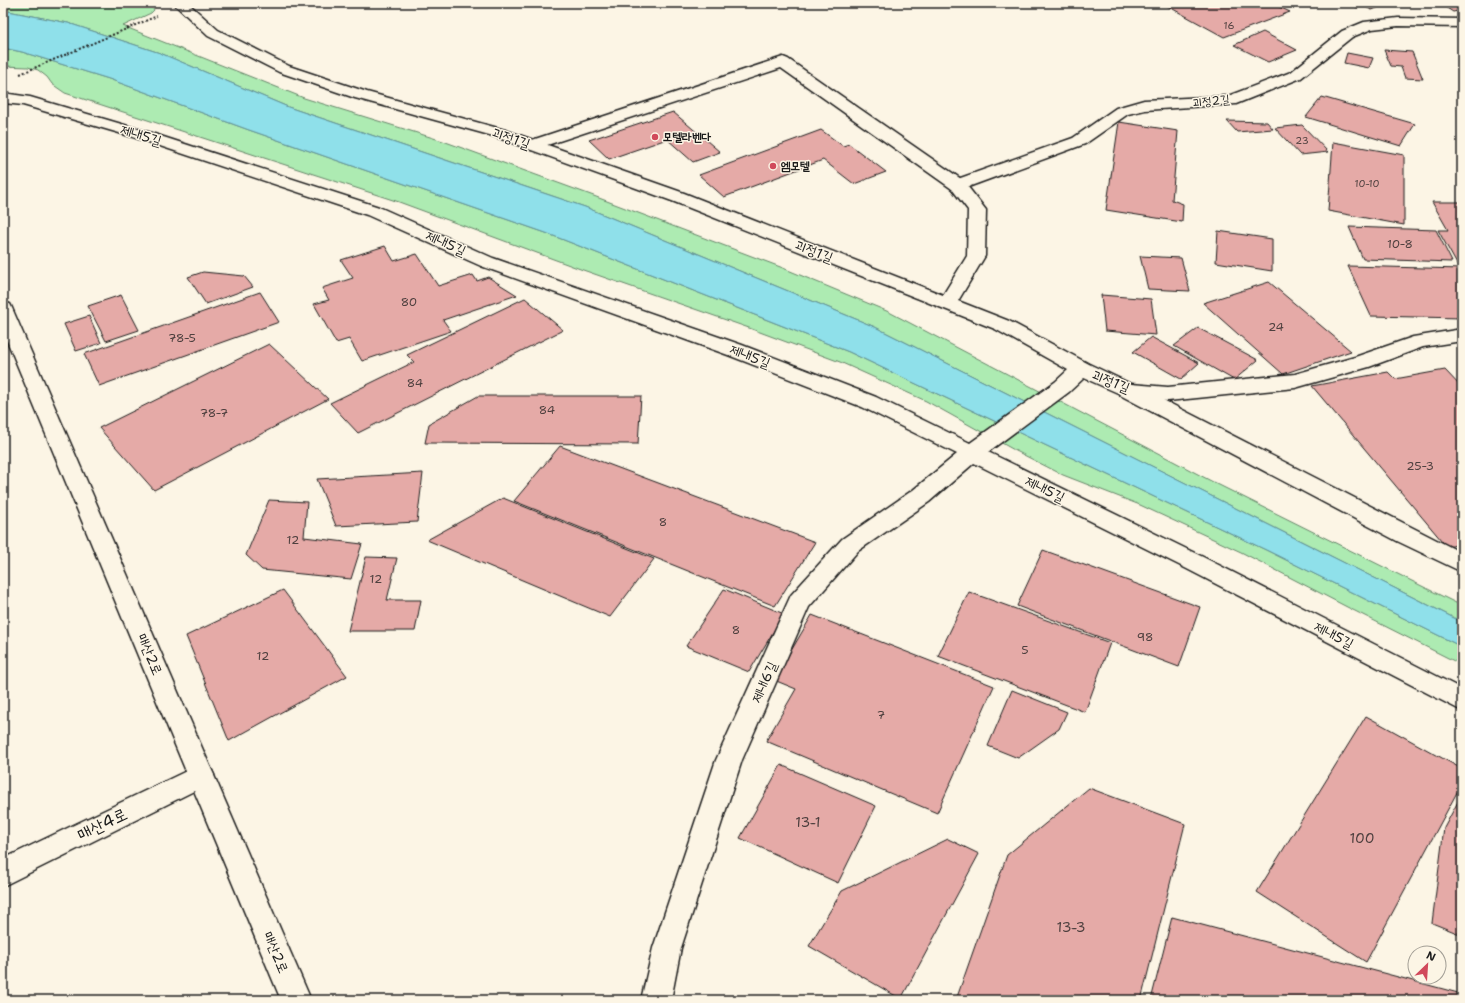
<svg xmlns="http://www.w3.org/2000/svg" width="1465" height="1003" font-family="'Shantell Sans','Poor Story',sans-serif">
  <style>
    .green { fill: #adebb2; stroke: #648467 }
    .water { fill: #8fe0ea; stroke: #619298 }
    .building { fill: #e5aaa7; stroke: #1c1c1c }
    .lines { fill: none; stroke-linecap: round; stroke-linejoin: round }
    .lane-casing { stroke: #1c1c1c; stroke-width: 3 }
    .street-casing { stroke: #1c1c1c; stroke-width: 3 }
    .secondary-casing { stroke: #1c1c1c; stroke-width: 3 }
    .path { stroke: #1c1c1c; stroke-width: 2; stroke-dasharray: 2 2; stroke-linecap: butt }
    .lane { fill: #fcf5e5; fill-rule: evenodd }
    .street { fill: #fcf5e5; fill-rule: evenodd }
    .secondary { fill: #fcf5e5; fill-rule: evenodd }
    .poi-dot { fill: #d1495b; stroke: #fcf5e5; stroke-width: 1.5 }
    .labels { text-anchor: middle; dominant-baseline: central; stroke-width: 3; stroke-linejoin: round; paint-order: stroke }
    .far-number-label { font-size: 10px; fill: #4e403f }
    .far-street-label { font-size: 12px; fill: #1c1c1c; stroke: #fcf5e5 }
    .far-poi-label { font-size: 12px; font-weight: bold; fill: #1c1c1c; stroke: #fcf5e5; text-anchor: start }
    .number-label { font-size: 12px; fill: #4e403f }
    .street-label { font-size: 14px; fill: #1c1c1c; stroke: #fcf5e5 }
    .near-number-label { font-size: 14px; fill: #4e403f }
    .near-street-label { font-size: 17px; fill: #1c1c1c; stroke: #fcf5e5 }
  </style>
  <rect width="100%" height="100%" fill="#fcf5e5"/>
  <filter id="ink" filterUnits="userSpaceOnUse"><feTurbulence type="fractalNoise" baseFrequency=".025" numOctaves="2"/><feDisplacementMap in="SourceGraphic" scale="8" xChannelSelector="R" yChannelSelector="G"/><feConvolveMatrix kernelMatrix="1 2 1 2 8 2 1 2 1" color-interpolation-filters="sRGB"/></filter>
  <g filter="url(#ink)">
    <path class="green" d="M3,3H150L154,10L151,13L123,26L304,98L443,141L591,195L783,268L889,312L1213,482L1462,606V622L875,327L585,207L288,107L160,53L68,23L3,10Z
      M3,48L22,52L109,79L249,130L546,233L849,352L1266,550L1462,647V665L1347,607L1241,552L1140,505L1063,475L1016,451L926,401L840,362L749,328L583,270L399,202L65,93L52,84L47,77L38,70L28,67L3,66Z"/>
    <path class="water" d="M3,10L68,23L160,53L288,107L585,207L875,327L1462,622V647L1266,550L849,352L546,233L249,130L109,79L22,52L3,48Z"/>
    <path class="building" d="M1162,3H1271L1290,12L1224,37Z
      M1348,3H1389L1372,10L1363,6L1358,8Z
      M1439,3H1462V10L1453,12Z
      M1263,32L1297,50L1268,62L1234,45Z
      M1384,50L1412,52L1423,79L1405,78L1401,67L1391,66Z
      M1347,53L1373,58L1369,68L1344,63Z
      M1322,97L1415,124L1401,146L1306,117Z
      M673,112L720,152L693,162L667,139L609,159L589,140Z
      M1227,121L1267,122L1273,129L1237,132Z
      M1119,122L1178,131L1172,200L1183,204L1182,222L1106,210Z
      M1302,125L1328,152L1300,155L1275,128Z
      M821,130L843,146L849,144L886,172L854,184L823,160L724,197L699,175Z
      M1333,142L1404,155V225L1328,211Z
      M1432,202H1462V268H1459L1438,230H1448Z
      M1349,227L1436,230L1452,262L1363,259Z
      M1218,231L1272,239V271L1216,262Z
      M385,246L394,261L417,254L438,286L473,275L477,281L488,277L517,295L443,320L451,331L362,361L349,339L336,343L314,304L329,300L322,288L353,278L341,260Z
      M1140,256L1181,258L1190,291L1148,289Z
      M1348,266L1462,269V318L1371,316Z
      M203,272L244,276L253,287L206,304L188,277Z
      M1269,282L1351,351L1283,374L1203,303Z
      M260,292L279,322L99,386L84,354Z
      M121,295L139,330L106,341L88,306Z
      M1101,295L1151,299L1156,335L1105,331Z
      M525,298L563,330L358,433L330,403L414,362L407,355Z
      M89,316L101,343L76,351L64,324Z
      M1198,328L1258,360L1234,380L1174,346Z
      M1151,337L1199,363L1181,379L1133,352Z
      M269,344L328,399L154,490L99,428Z
      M1445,370L1462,388V544L1447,547L1312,386L1388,372L1395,379Z
      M478,396H641L638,444L425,443L429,424Z
      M560,446L815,542L775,606L514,501Z
      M423,473L417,522L336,526L317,479Z
      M503,498L654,559L610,617L427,540Z
      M269,500L307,502L304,537L362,544L351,579L262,570L246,555Z
      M1043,550L1200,607L1179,667L1017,606Z
      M366,557L397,558L387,600H421L415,631H348Z
      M724,589L784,614L749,672L686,646Z
      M283,590L347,676L229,741L186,636Z
      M969,592L1110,643L1085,712L938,656Z
      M812,615L994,686L937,813L766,741L796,689L774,680Z
      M1012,690L1067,712L1059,729L1018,758L988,746Z
      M1366,716L1462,769V783L1366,962L1257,892Z
      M781,765L876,806L838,883L740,838Z
      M1089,788L1185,824L1141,1000H956L1007,855Z
      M1462,794V935L1432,923L1444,828Z
      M948,839L979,854L901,999L809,946L842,891Z
      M1172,917L1462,994V1000H1151Z"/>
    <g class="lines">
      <g class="lane-casing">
        <path id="lane" d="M783,57L788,59L964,181L967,185L964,189L958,190L952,189L781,68L538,148L532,150L526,148L524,145L526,142Z
          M1127,383L1134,385L1462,553V572L1397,541L1120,395L1117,390L1120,385Z"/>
      </g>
      <g class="street-casing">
        <path id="street" d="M173,3H188L218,30L289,66L367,92L505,130L684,193L943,295L967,256L968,210L949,185L952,181L1073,138L1116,108L1144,100L1228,96L1291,72L1342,31L1364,22L1398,18L1462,19V27L1398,26L1372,29L1352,37L1301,78L1236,104L1145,110L1128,114L1085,144L968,187L986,210L985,256L958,301L1009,321L1089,364L1131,384L1168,387L1295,374L1355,357L1413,337L1462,329V341L1423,347L1369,367L1295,388L1168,401L1127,397L1084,378L1069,392L988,452L1203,557L1462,689V711L1187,569L974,463L929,502L858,551L809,607L742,760L681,948L671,1000H641L653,948L716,760L791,595L842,539L913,490L957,454L862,407L728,355L481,266L367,215L133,137L23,105L3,103V93L30,97L145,131L379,207L493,258L742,345L876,397L970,443L1055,382L1068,370L995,329L672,201L493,136L355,98L279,72L208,36Z
          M201,764L210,767L214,775L210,783L3,886V859Z"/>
      </g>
      <g class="secondary-casing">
        <path id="secondary" d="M3,302L10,304L12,308L311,1000H281L3,331Z"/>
      </g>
      <path class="path" d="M20,74L157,16"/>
      <use href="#lane" class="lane"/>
      <use href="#street" class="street"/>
      <use href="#secondary" class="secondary"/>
    </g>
  </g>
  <g class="poi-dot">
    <circle cx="655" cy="137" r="4"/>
    <circle cx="773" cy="166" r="4"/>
  </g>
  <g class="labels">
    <g class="far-number-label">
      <text x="1229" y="25">16</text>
      <text x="1302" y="140">23</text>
      <text x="1367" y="183">10-10</text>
    </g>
    <g class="far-street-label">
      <text transform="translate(1211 101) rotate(-6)">괴정2길</text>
    </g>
    <g class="far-poi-label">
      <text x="663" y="137">모텔라벤다</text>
      <text x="781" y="166">엠모텔</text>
    </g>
    <g class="number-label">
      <text x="1400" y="244">10-8</text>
      <text x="409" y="302">80</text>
      <text x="1276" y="327">24</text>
      <text x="182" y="338">78-5</text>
      <text x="415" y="383">84</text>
      <text x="547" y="410">84</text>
      <text x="214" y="413">78-7</text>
      <text x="1420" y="466">25-3</text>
      <text x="663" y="522">8</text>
      <text x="293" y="540">12</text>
      <text x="376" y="579">12</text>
      <text x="736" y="630">8</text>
      <text x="1145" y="637">98</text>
      <text x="1025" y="650">5</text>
      <text x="263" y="656">12</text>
      <text x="881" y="715">7</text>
    </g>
    <g class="street-label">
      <text transform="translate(141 135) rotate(17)">제내5길</text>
      <text transform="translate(511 138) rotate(19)">괴정1길</text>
      <text transform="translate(446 243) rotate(24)">제내5길</text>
      <text transform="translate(814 251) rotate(21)">괴정1길</text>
      <text transform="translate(750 356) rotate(21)">제내5길</text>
      <text transform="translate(1111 381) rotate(22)">괴정1길</text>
      <text transform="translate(1045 489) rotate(26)">제내5길</text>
      <text transform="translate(1334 635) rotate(27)">제내5길</text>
      <text transform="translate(150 654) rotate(67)">매산2로</text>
      <text transform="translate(764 682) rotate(-66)">제내6길</text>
      <text transform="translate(276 952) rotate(67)">매산2로</text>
    </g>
    <g class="near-number-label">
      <text x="808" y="822">13-1</text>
      <text x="1362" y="838">100</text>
      <text x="1071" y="927">13-3</text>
    </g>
    <g class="near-street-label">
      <text transform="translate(102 824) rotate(-26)">매산4로</text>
    </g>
  </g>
  <rect width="1465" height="1003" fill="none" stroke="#fcf5e5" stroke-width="16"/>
  <rect x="8" y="8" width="1449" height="987" fill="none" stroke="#1c1c1c" stroke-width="1.5" filter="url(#ink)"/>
  <g transform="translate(1427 965) rotate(25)"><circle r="19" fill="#fcf5e5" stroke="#a29e95"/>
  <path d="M0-3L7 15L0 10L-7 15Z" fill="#d1495b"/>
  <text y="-6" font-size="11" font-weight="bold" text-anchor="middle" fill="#1c1c1c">N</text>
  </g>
</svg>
